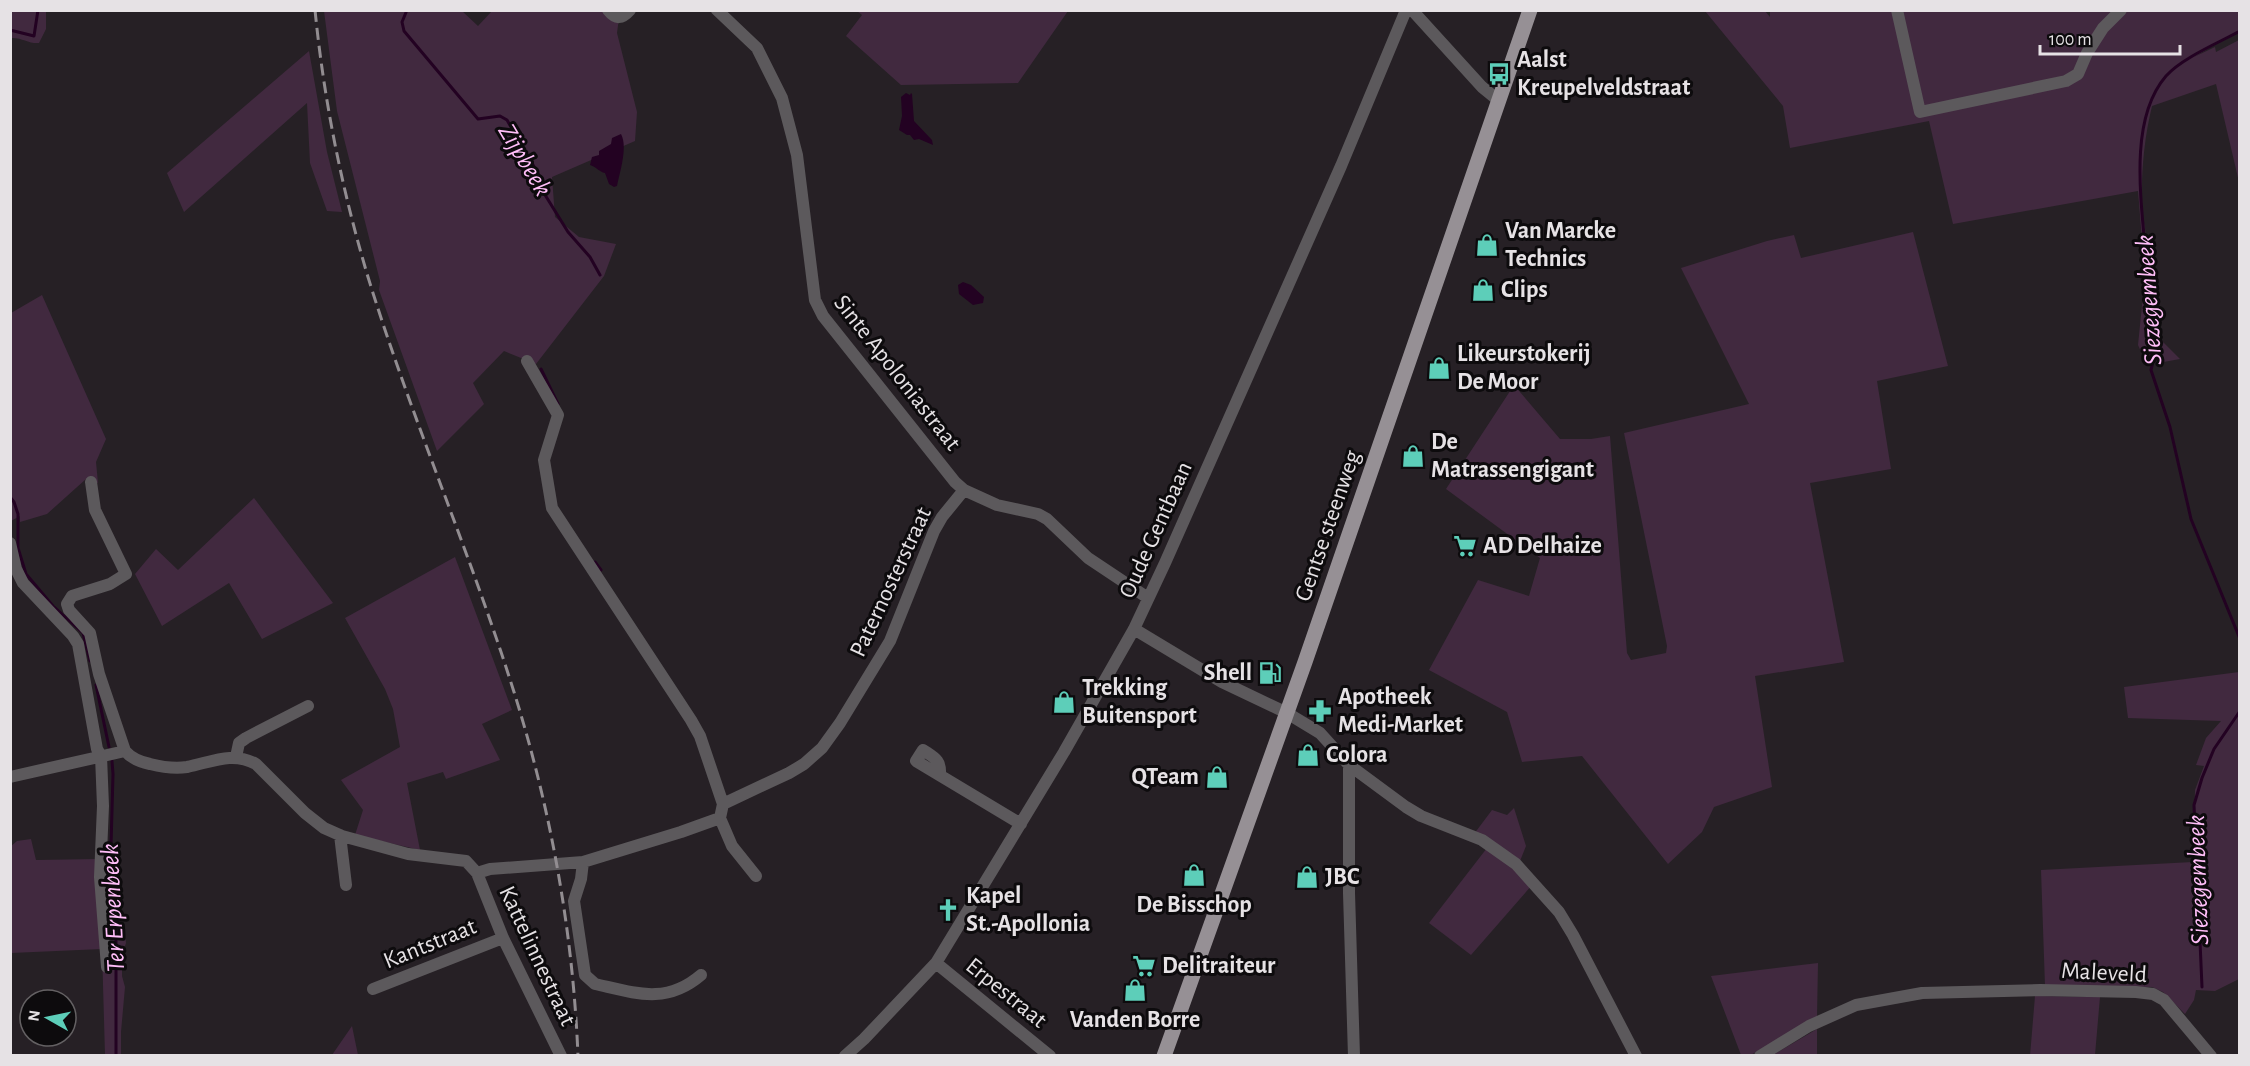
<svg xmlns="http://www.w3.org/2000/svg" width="2250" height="1066" font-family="'Alegreya Sans',sans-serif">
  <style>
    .green { fill: #41293f }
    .water { fill: #230222 }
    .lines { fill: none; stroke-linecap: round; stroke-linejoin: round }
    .stream { stroke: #230222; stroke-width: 3 }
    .street { stroke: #5c595c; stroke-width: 12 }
    .primary { stroke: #969095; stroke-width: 15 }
    .rail { stroke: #928d91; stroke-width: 3; stroke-dasharray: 12 6; stroke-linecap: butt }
    .labels { text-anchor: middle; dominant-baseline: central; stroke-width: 6; stroke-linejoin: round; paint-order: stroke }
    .poi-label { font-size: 24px; font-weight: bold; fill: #e6e2e5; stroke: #0d0b0d; text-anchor: start }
    .street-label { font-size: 24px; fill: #e6e2e5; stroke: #0d0b0d }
    .water-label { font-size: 26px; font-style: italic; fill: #ffbef8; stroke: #0d0b0d }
  </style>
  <rect width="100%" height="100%" fill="#262025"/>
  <path class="green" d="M10,11H46V29L39,43C29,44 21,37 11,38Z
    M324,11H462L478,26L492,11H608L619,18L617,33L637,112L635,141L552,177L555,217L579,237L616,244L604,276L536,364L504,351L473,383L484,404L437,451L379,290L380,281L337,111Z
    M857,11H1068L1018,83L901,85L846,36L862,15Z
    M1705,11H1765L1770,17V11H2239V31L2194,57L2215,47L2216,52L2239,40V182L2216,84L2152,106C2144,139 2141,173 2142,207C2144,231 2151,255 2154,279C2155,296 2153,313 2150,329L2180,359L2147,365L2138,345L2145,276L2138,191L1953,224L1929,121L1790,148L1783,106Z
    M309,51L327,152L342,212L327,211L310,163L307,103L184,212L167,173Z
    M1913,232L1948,366L1877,381L1891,469L1810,483L1844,662L1755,676L1772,787L1714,807L1702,832L1668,864L1582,756L1522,762L1507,712L1429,670L1478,580L1529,596L1540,558L1446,489L1514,385L1560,439H1591L1610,436L1627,653L1631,660L1666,653L1667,646L1624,433L1749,404L1681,268L1767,241L1794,235L1801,258Z
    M42,295L106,439L96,462L98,483L86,479L47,514L20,522V516L11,521V313Z
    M254,498L333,603L262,639L229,583L162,626L135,574L156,549L178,570Z
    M455,557L512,710L482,724L500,760L446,779L443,772L407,783L420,850L355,835L363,810L341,780L400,747L393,709L385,689L345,618Z
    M2239,672V979L2215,991L2196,990L2194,1000L2185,1014L2163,992L2152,987L2045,986L2041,870L2193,862L2195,790L2204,766L2196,765L2206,738L2221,721L2128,718L2124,687Z
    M1514,808L1526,846L1520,861L1474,834L1492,810L1507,815Z
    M31,839L36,860L98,859L114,854L113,873L118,924L125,935L126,943L122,955V976L125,987L121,1032V1055H105L102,949L11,953L10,847L17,841Z
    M1487,848L1517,870L1532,885L1471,955L1429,923Z
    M1818,963L1817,1017L1751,1055H1741L1711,976Z
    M2035,996L2100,997L2095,1055L2030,1056Z
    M352,1026L358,1055H332Z
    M1817,1029V1055L1771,1056Z"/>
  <path class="water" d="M906,93L910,95L911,93L912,94L914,121L932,140L933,145L919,139L914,140L910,135H907L899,130L902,116L901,97Z
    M621,134C628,147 620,171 617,186L614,187L609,184L605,173C599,172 597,167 590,165L592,157L599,155V151L611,144L612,138Z
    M963,282L971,285L984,297L983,303L973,305L959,294L958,285Z"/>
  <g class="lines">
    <path class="stream" d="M407,10L402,22L404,31L478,119L500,116L507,120L540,177L542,190L568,232L590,257L600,275
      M10,30L34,36L38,10
      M2240,31C2218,43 2182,58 2166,76C2117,133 2153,250 2149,321C2148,327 2147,333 2148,339C2150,351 2155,358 2151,370L2170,427L2191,519L2240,639
      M541,369L558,404
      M10,497L14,502L18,514V548L26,574L53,606L83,633L90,661
      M595,562L601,570
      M96,685L109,747
      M112,761L113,774L111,846L108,872L111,920L116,941V1056
      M2202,987L2194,805L2202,778L2214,749L2240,711"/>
    <path class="street" d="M608,10C616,20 622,19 630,10
      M717,10L757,48L782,98L797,155L815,300L823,316L955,482L964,490L997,505L1038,514L1047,519L1088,558L1148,598
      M1412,10L1482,87L1498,100
      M1897,10L1920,112L2066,81L2078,74L2087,53L2103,28L2121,10
      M527,361L558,415L544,460L552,508L691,720L700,736L723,804
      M91,482L95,510L126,574L110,584L72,596L67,604L69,610L90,633L99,674L125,751C132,759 140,762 150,764C162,767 174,769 187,767C212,762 232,751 256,764L305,813L324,828L342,836L408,854L466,861L477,873L490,869L583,862L681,832L720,818L723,804
      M10,543L16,569L23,583L73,636L78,644L97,749L101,756L103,806L100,877L107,967
      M1134,629L1222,682L1287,713L1320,733L1349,765L1406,807L1421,816L1482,840L1516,864L1559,912L1573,935L1636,1056
      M236,757L239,743L246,738L308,706
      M1349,765V893L1354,1056
      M940,775C941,760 935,758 923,750L916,761L1021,824
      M10,777L125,751
      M723,804L789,773L804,764L822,748L840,723L890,641L934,531L942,517L964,490
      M720,818L732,846L756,876
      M340,835L346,885
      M583,862L581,879L574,901L585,975L595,984C635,993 666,1005 701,975
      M477,873L503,938L561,1056
      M936,963L1050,1056
      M373,989L503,938
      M845,1056L864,1039L936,963L1064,752L1134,629L1165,563L1341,166L1406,10
      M1760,1056L1809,1026L1856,1005L1922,993L2040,990L2136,992L2153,994L2164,1000L2211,1056"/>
    <path class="primary" d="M1164,1056L1305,662L1530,10"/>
    <path class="rail" d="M315,10C324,101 342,190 368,277C411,417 470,552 514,692C551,810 573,932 578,1056"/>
  </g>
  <defs>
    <g id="bus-bare" transform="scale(1.8)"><path d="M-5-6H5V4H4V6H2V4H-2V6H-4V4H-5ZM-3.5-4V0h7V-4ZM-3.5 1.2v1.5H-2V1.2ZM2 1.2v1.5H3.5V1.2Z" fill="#5dceb9" stroke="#0d0b0d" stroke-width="2.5" paint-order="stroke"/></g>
    <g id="shop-bare" transform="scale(1.8)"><path d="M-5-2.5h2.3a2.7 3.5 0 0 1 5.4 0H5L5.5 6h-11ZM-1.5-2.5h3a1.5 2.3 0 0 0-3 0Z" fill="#5dceb9" stroke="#0d0b0d" stroke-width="2.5" paint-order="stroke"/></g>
    <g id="supermarket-bare" transform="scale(1.8)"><path d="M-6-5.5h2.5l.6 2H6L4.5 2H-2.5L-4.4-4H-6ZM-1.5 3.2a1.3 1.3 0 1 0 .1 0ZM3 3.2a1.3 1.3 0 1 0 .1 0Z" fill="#5dceb9" stroke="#0d0b0d" stroke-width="2.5" paint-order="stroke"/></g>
    <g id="fuel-bare" transform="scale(1.8)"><path d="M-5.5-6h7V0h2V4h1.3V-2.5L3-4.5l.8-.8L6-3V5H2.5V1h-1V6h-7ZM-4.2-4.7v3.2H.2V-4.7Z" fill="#5dceb9" stroke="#0d0b0d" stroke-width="2.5" paint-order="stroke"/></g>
    <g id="pharmacy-bare" transform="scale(1.8)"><path d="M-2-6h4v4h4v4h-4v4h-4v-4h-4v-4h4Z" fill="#5dceb9" stroke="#0d0b0d" stroke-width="2.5" paint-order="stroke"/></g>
    <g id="church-bare" transform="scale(1.8)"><path d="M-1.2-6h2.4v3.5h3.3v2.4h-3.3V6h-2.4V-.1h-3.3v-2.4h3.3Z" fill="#5dceb9" stroke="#0d0b0d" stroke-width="2.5" paint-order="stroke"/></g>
  </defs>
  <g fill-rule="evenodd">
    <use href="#bus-bare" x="1499" y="74"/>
    <use href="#shop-bare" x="1487" y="245"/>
    <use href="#shop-bare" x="1483" y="290"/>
    <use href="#shop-bare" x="1439" y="368"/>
    <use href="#shop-bare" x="1413" y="456"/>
    <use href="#supermarket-bare" x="1465" y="546"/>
    <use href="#fuel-bare" x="1270" y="673"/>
    <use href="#shop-bare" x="1064" y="702"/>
    <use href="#pharmacy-bare" x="1320" y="711"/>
    <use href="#shop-bare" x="1308" y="755"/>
    <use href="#shop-bare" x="1217" y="777"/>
    <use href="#shop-bare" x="1194" y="875"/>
    <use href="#shop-bare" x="1307" y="877"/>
    <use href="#church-bare" x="948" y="910"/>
    <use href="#supermarket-bare" x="1144" y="966"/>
    <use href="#shop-bare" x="1135" y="990"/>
  </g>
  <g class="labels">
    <g class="poi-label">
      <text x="1517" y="60">Aalst<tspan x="1517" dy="28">Kreupelveldstraat</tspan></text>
      <text x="1505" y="231">Van Marcke<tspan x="1505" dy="28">Technics</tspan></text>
      <text x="1501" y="290">Clips</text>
      <text x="1457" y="354">Likeurstokerij<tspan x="1457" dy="28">De Moor</tspan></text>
      <text x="1431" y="442">De<tspan x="1431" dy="28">Matrassengigant</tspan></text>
      <text x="1483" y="546">AD Delhaize</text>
      <text x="1252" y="673" text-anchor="end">Shell</text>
      <text x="1082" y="688">Trekking<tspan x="1082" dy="28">Buitensport</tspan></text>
      <text x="1338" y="697">Apotheek<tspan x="1338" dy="28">Medi-Market</tspan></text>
      <text x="1326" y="755">Colora</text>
      <text x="1199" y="777" text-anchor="end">QTeam</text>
      <text x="1325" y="877">JBC</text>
      <text x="966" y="896">Kapel<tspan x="966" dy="28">St.-Apollonia</tspan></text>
      <text x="1194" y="905" text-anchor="middle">De Bisschop</text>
      <text x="1162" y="966">Delitraiteur</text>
      <text x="1135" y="1020" text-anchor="middle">Vanden Borre</text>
    </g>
    <g class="street-label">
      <text transform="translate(897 373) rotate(52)">Sinte Apoloniastraat</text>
      <text transform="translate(1328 526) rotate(-71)">Gentse steenweg</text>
      <text transform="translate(1156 530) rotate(-66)">Oude Gentbaan</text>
      <text transform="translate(891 582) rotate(-65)">Paternosterstraat</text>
      <text transform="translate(430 944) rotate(-22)">Kantstraat</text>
      <text transform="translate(537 956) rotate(65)">Kattelinnestraat</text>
      <text transform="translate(2104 973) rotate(3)">Maleveld</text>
      <text transform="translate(1006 993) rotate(39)">Erpestraat</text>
    </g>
    <g class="water-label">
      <text transform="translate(525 160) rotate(59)">Zijpbeek</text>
      <text transform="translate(2149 300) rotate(-94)">Siezegembeek</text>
      <text transform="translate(2198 880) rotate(-92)">Siezegembeek</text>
      <text transform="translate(113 908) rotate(-93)">Ter Erpenbeek</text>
    </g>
  </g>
  <rect width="2250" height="1066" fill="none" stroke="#e6e2e5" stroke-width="24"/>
  <g transform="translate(48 1018) rotate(279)"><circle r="28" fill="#0d0b0d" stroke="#646163" stroke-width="1.5"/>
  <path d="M0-4.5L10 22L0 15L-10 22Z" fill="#5dceb9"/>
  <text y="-9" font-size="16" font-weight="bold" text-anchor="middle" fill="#e6e2e5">N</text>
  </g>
  <path d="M2040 45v9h140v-9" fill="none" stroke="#e6e2e5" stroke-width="3"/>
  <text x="2049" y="45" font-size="18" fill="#e6e2e5" stroke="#0d0b0d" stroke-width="4.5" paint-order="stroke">100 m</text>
</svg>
